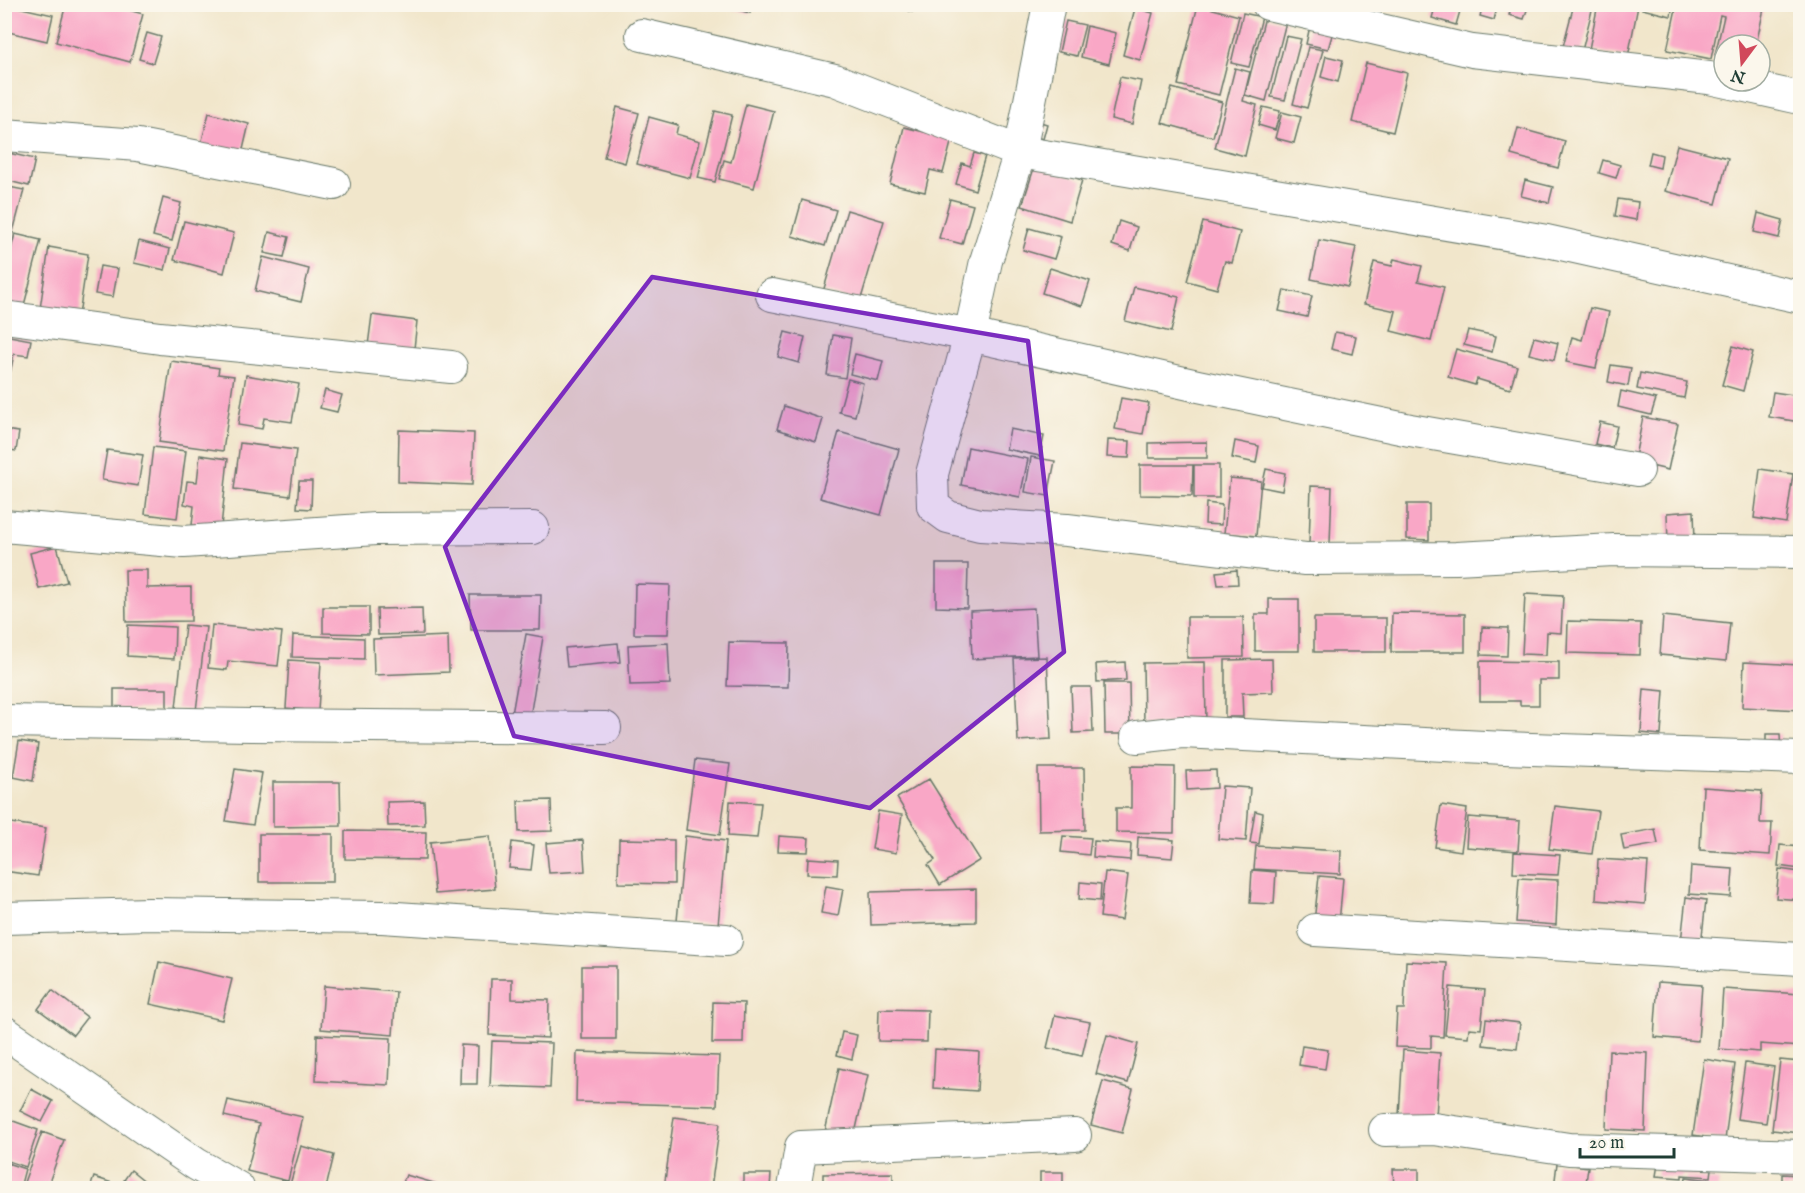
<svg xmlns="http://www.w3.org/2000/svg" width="1805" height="1193" font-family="'IM FELL English',serif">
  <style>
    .building { fill: #f9a7c6 }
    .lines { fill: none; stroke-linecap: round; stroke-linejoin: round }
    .minor-casing { stroke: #687869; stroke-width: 34 }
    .minor { stroke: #fff; stroke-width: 32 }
    .marked { fill: #7b2cbf; fill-opacity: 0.2; stroke: #7b2cbf; stroke-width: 4.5; stroke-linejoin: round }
  </style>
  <rect width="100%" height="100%" fill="#fbf7ec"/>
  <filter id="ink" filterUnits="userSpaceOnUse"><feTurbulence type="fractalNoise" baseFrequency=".0167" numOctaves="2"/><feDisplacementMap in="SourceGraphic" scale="12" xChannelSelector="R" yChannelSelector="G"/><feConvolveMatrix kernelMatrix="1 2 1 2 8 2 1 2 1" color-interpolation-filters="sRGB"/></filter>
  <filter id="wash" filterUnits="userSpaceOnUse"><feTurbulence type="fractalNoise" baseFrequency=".008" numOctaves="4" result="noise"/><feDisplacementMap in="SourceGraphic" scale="24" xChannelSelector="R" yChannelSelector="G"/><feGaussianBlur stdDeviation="1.35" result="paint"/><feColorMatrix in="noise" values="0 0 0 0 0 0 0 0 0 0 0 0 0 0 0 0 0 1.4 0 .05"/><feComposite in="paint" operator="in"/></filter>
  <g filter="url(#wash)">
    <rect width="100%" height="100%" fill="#f1e6cb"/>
    <g id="blocks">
      <path class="building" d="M4,4L53,15L47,41L4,31Z
        M66,4H107L143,14L130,62L56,42Z
        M729,4H752L750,13L729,8Z
        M893,4H914L912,12Z
        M1436,4H1462L1456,25L1432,18Z
        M1483,4H1498L1494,20L1480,16Z
        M1512,4H1529L1524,19L1509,15Z
        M1574,4L1593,6L1580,59L1561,54Z
        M1598,4H1634L1638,6L1628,57L1589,49Z
        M1643,4H1673L1671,16L1642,9Z
        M1677,4H1765L1756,45H1724V57L1715,55L1724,16L1720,15L1711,59L1667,50Z
        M1198,5L1239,16L1219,95L1178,85Z
        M1135,8L1153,13L1140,60L1123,55Z
        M1243,13L1262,17L1249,67L1231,63Z
        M1265,17L1286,22L1266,101L1245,95Z
        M1066,21L1085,25L1077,56L1059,52Z
        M1087,26L1116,33L1109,64L1081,57Z
        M1310,26L1333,32L1328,49L1306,44Z
        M147,33L161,37L153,63L139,59Z
        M1286,36L1301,39L1285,100L1271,97Z
        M1308,47L1323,50L1307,108L1293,104Z
        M1326,56L1343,60L1338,82L1321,77Z
        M1366,63L1407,73L1393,132L1352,122Z
        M1235,68L1250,72L1243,101L1257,105L1245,156L1215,148Z
        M1120,77L1141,81L1132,124L1111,119Z
        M1172,88L1222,102L1213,137L1162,123Z
        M746,104L774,111L754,188L719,179L724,160L731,162Z
        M617,107L639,113L625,163L604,157Z
        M1263,107L1280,111L1275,130L1258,125Z
        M715,111L732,115L715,182L698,178Z
        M1282,112L1301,117L1294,143L1275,138Z
        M209,113L249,124L241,158L200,148Z
        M649,117L678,125L676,134L700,141L690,178L637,164Z
        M1037,121L1047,124L1043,139L1032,136Z
        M904,127L952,139L943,173L930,170L925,192L890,184Z
        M1518,128L1565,141L1558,168L1511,155Z
        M1677,145L1728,158L1716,204L1665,191Z
        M4,152L35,159L29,186L4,180Z
        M1651,152L1662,155L1660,168L1648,165Z
        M974,153L985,156L975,190L956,184L962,163L970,166Z
        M1603,160L1620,165L1616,178L1599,173Z
        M1035,165L1082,180L1070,221L1022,206Z
        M1525,180L1553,187L1549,203L1521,196Z
        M4,186L24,190L5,263H4Z
        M163,198L181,203L172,241L153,236Z
        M950,199L973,205L962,244L939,238Z
        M1618,199L1638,202L1636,220L1615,216Z
        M802,200L836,210L825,246L792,236Z
        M847,210L884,221L860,302L823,292Z
        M1758,213L1783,220L1779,238L1754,232Z
        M184,221L234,233L224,273L174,260Z
        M1119,221L1137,227L1130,251L1112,245Z
        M1203,222L1240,232L1232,263L1225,261L1217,289L1187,281Z
        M1029,228L1061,237L1054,259L1023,250Z
        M269,232L289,237L284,257L264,253Z
        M15,234L41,240L22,313L4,308V276Z
        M1319,240L1356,247L1348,287L1311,279Z
        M139,241L170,249L165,270L134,263Z
        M49,247L88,254L79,315L40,309Z
        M263,257L309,269L301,302L255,291Z
        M1394,259L1422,266L1418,281L1444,287L1431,341L1391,331L1396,311L1364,304L1374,262L1392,266Z
        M100,266L118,269L113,297L95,294Z
        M1050,268L1090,281L1082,306L1042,293Z
        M1134,287L1179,297L1171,332L1125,321Z
        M1284,290L1312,296L1307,317L1279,311Z
        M1590,308L1609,312L1596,368L1566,362L1572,337L1582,340Z
        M372,315L417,321L413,358L367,353Z
        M1468,330L1496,336L1492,352L1464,345Z
        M785,332L805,337L799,363L778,357Z
        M1335,332L1356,336L1352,354L1331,349Z
        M4,335L31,340L28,356L14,354L10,374L4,373Z
        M833,335L851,338L845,378L827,375Z
        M1534,337L1558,343L1554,360L1529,354Z
        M1733,346L1753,352L1743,391L1722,385Z
        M1456,349L1517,366L1510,389L1477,379L1475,385L1448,377Z
        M855,354L883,361L878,381L850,374Z
        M171,361L219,368L218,374L234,376L223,451L159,442Z
        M1611,365L1631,368L1628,386L1608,382Z
        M1640,373L1687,382L1684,398L1637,389Z
        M246,375L299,384L292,422L264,418L262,429L238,425Z
        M848,379L863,383L855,416L839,412Z
        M325,390L342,395L337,412L320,408Z
        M1621,391L1656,399L1651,415L1618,407Z
        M1773,392L1800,396V422L1769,417Z
        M1121,398L1149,403L1143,434L1115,429Z
        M784,406L823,419L816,442L777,429Z
        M1643,417L1678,424L1668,470L1634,462Z
        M1600,422L1617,426L1612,448L1595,444Z
        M1010,429L1044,436L1040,456L1006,449Z
        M4,430L19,432L16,451L4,449Z
        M399,430L474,433L472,485L398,482Z
        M839,432L899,449L881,515L820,498Z
        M1108,440L1130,441L1129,458L1107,457Z
        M1235,441L1259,446L1256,463L1232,458Z
        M1207,442V458H1149V443Z
        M240,443L296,450L290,496L234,489Z
        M153,447L186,451L177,518L145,514Z
        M968,447L1028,459L1020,497L961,485Z
        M107,450L143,455L138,486L102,480Z
        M200,455L228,459L221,527L192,525L194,506L184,504L187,481L197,482Z
        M1031,457L1055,461L1048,496L1025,492Z
        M1140,465H1193L1192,496L1140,495Z
        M1194,465H1219V498H1194Z
        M1266,469L1285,473L1282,491L1262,487Z
        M1760,469L1793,474L1786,523L1754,518Z
        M1230,478L1261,481L1256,536L1224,533Z
        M299,481H312L311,509L297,508Z
        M1311,486L1332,487L1330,544H1309Z
        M1206,503L1222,505L1221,525L1205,524Z
        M1407,504H1429V540L1407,539Z
        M1694,511L1695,542L1668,543L1667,513Z
        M57,546L67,582L39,589L30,553Z
        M936,564H968L967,608L936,607Z
        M125,570H147V588L191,587V621L126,622Z
        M1237,570L1238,584L1218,585L1216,572Z
        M635,584L670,585L668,634H634Z
        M1525,594L1563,596L1561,633L1547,632L1546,655L1522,654Z
        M470,595H541L540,630H471Z
        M1269,599H1299V651H1255V614H1269Z
        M323,607H369V634L323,633Z
        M422,608L423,634L378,635L377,609Z
        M1034,608L1037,656L972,659L970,611Z
        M1392,613L1465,614V652H1391Z
        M1663,616L1730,623L1726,661L1660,655Z
        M1187,617H1243L1244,657L1187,658Z
        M1314,618H1386V652H1314Z
        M1568,621L1641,623L1640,655L1567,653Z
        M128,625L175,627L174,659L127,656Z
        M185,625L206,627L196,711L176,708Z
        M212,625L282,632L278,666L228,661L227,670L208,668Z
        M1482,627L1508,628L1507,656L1481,655Z
        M526,634L543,637L530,717L512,714Z
        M293,635L364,638V659L292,657Z
        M448,636L449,672L374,675L373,639Z
        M729,642L789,643L788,687L727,686Z
        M618,643L620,662L567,667L565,648Z
        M668,643L670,684L630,685L628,645Z
        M1047,657L1051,739L1018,741L1014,658Z
        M1272,659L1273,692L1242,693L1243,717H1225V660Z
        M289,660L321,662L318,711L286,708Z
        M1480,661L1559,662V680H1539V705H1520V701H1480Z
        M1125,662L1126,680L1097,682L1096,664Z
        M1205,662L1206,724L1144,725L1143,663Z
        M1744,662L1800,665V710L1742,707Z
        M1104,683H1129L1130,734H1105Z
        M1071,687H1091L1093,732L1073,733Z
        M114,689H167V709H114Z
        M1644,689L1664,691L1661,735L1641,733Z
        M1766,734H1780L1781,754H1766Z
        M19,741L38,744L33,781L13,777Z
        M695,760L730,764L720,835L686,830Z
        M1131,766L1175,767L1174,833L1116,832V808H1131Z
        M1038,768H1084L1085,830L1039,831Z
        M235,769L262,773L253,825L226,821Z
        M1216,770L1217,788L1187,790L1186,771Z
        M929,779L980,860L940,885L928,865L935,860L897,798Z
        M273,782H340L341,826L273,827Z
        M1222,786L1250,788L1246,841L1218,839Z
        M1703,787L1762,791L1760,823H1772L1770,855L1700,850Z
        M551,800L552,831L519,832L518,801Z
        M424,801L425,825L388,826L387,802Z
        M730,801L761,803L757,838L728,836Z
        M1441,805L1467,809L1461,851L1435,847Z
        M1555,806L1598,811L1592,854L1549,849Z
        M878,811L902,815L896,853L872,849Z
        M1255,811L1263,813L1259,844L1250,843Z
        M1468,817L1520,821L1518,851L1466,847Z
        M4,822L46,828L38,876L4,871Z
        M1655,829L1658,844L1624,850L1621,835Z
        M345,831L426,832L425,860L345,859Z
        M259,834H333V882H259Z
        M490,836L495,889L435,894L430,842Z
        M685,836L726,841L718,925L677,921Z
        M779,836L809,838L808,852L778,851Z
        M1063,836L1091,838L1089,855L1061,852Z
        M1138,837L1174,840L1172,858L1137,855Z
        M619,839L674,840V884L618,883Z
        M583,840L585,871L549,873L546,843Z
        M1094,841L1131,844L1130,860L1093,857Z
        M512,842L534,845L531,870L509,868Z
        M1780,845L1800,847V869L1778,866Z
        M1256,846L1341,851L1340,874L1254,869Z
        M1514,852L1560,855L1558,875L1513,873Z
        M808,858L838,860L837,875L807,874Z
        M1598,859L1648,862L1645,904L1596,900Z
        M1691,866L1733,869L1731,897L1689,894Z
        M1779,869L1800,872V900L1776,898Z
        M1252,870L1276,872L1274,904L1250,903Z
        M1105,872L1128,875L1122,920L1100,917Z
        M1319,876L1343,878L1339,924L1314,922Z
        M1519,878L1558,880L1556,925L1516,922Z
        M1080,882L1101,884L1100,901L1079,899Z
        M826,886L843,889L838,916L821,913Z
        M976,889V922L871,925L870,892Z
        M1686,897L1706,900L1701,945L1681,942Z
        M1406,961L1447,963L1443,1037L1431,1036V1048L1395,1047L1397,1009H1404Z
        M159,962L232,979L222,1020L150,1004Z
        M582,966H616V1039H582Z
        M491,979H512V999L549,1000L548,1038L489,1035Z
        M1658,982L1702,985L1698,1041L1654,1037Z
        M324,986L396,992L393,1035L321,1029Z
        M1450,987L1485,990L1481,1029L1469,1028L1468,1037L1445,1035Z
        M1723,989L1800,994V1047L1760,1044V1052L1719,1049Z
        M52,990L87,1017L73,1035L38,1009Z
        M713,1002L744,1003L743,1043H712Z
        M879,1009L928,1010L927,1042L878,1041Z
        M1055,1015L1090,1022L1082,1056L1047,1048Z
        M1486,1019L1520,1023L1517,1049L1483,1045Z
        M842,1032L857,1035L852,1059L837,1055Z
        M317,1035L391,1038L389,1085L316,1081Z
        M1107,1035L1138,1044L1128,1083L1096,1074Z
        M492,1041L552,1043L550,1088L490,1086Z
        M461,1045L478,1046L477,1084H460Z
        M1302,1046L1328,1050L1325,1069L1299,1065Z
        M935,1049L979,1052L977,1091L933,1088Z
        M1403,1050L1440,1053L1436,1117L1399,1115Z
        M1609,1051L1648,1053L1645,1131L1606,1129Z
        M577,1052L719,1056L717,1106L576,1102Z
        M1704,1059L1735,1064L1725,1140L1693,1135Z
        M1780,1060L1800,1062V1133L1772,1130Z
        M1745,1063L1774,1067L1766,1123L1737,1119Z
        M839,1068L868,1075L854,1138L825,1132Z
        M1103,1081L1133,1089L1122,1133L1091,1125Z
        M31,1089L53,1101L42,1122L20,1111Z
        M228,1100L303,1117L288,1181L247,1171L259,1124L224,1116Z
        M674,1117L720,1123L711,1188H664Z
        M5,1118L38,1130L26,1167L5,1160Z
        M42,1132L64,1140L47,1188H22Z
        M301,1146L334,1155L326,1188H289Z
        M4,1162L25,1169L20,1188H4Z
        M1557,1163L1588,1167L1586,1183L1579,1182L1578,1188H1554Z
        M1658,1164L1712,1169L1711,1177L1682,1175V1178L1656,1176Z
        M1393,1169H1419V1188H1394Z
        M131,1170L152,1187L151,1188H135L124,1180Z
        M1040,1172H1063V1188H1040Z
        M893,1173V1188H823V1174Z
        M743,1174H771L770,1188H743Z
        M1782,1174L1800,1175V1188H1782Z
        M406,1175L444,1186L443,1188H401Z
        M94,1177L112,1183L110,1188H90Z
        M1686,1177L1719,1181L1718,1188H1684Z"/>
    </g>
  </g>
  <g filter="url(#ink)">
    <use href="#blocks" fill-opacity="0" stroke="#687869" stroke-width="1.5"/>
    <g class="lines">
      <g class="minor-casing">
        <path id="minor" d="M1049,4L1020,152L986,261L970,335L932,474L933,506L948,517L980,525L1067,530L1305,559L1456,558L1614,550L1800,552
          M1268,4L1472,51L1709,78L1800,98
          M642,35L835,80L1020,152L1547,241L1800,297
          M4,135L138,145L334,184
          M772,295L970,335L1198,386L1410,430L1638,470
          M4,317L160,338L451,367
          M4,526L184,542L376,529L533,528
          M4,721L251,725L605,728
          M1137,737L1182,732L1505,748L1800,758
          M4,918L149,914L382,917L726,940
          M1315,930L1800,959
          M4,1032L196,1164L238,1188
          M1385,1130L1434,1129L1569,1149L1800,1156
          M794,1188L801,1147L1075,1135"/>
      </g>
      <use href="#minor" class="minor"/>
    </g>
  </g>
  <path class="marked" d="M652,277L1028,341L1064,652L870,808L514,736L445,547Z"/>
  <rect width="1805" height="1193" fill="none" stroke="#fbf7ec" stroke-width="24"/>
  <g transform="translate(1742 63) rotate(196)"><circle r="28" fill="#fbf7ec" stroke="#a3ada2" stroke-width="1.5"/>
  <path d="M0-4.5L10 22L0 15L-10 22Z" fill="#d1495b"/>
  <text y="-9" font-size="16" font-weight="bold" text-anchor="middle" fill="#1f3d34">N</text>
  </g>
  <path d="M1580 1148v9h94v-9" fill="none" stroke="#1f3d34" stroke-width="3"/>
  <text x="1589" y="1148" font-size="18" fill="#1f3d34" stroke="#fbf7ec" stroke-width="4.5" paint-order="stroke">20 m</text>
</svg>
